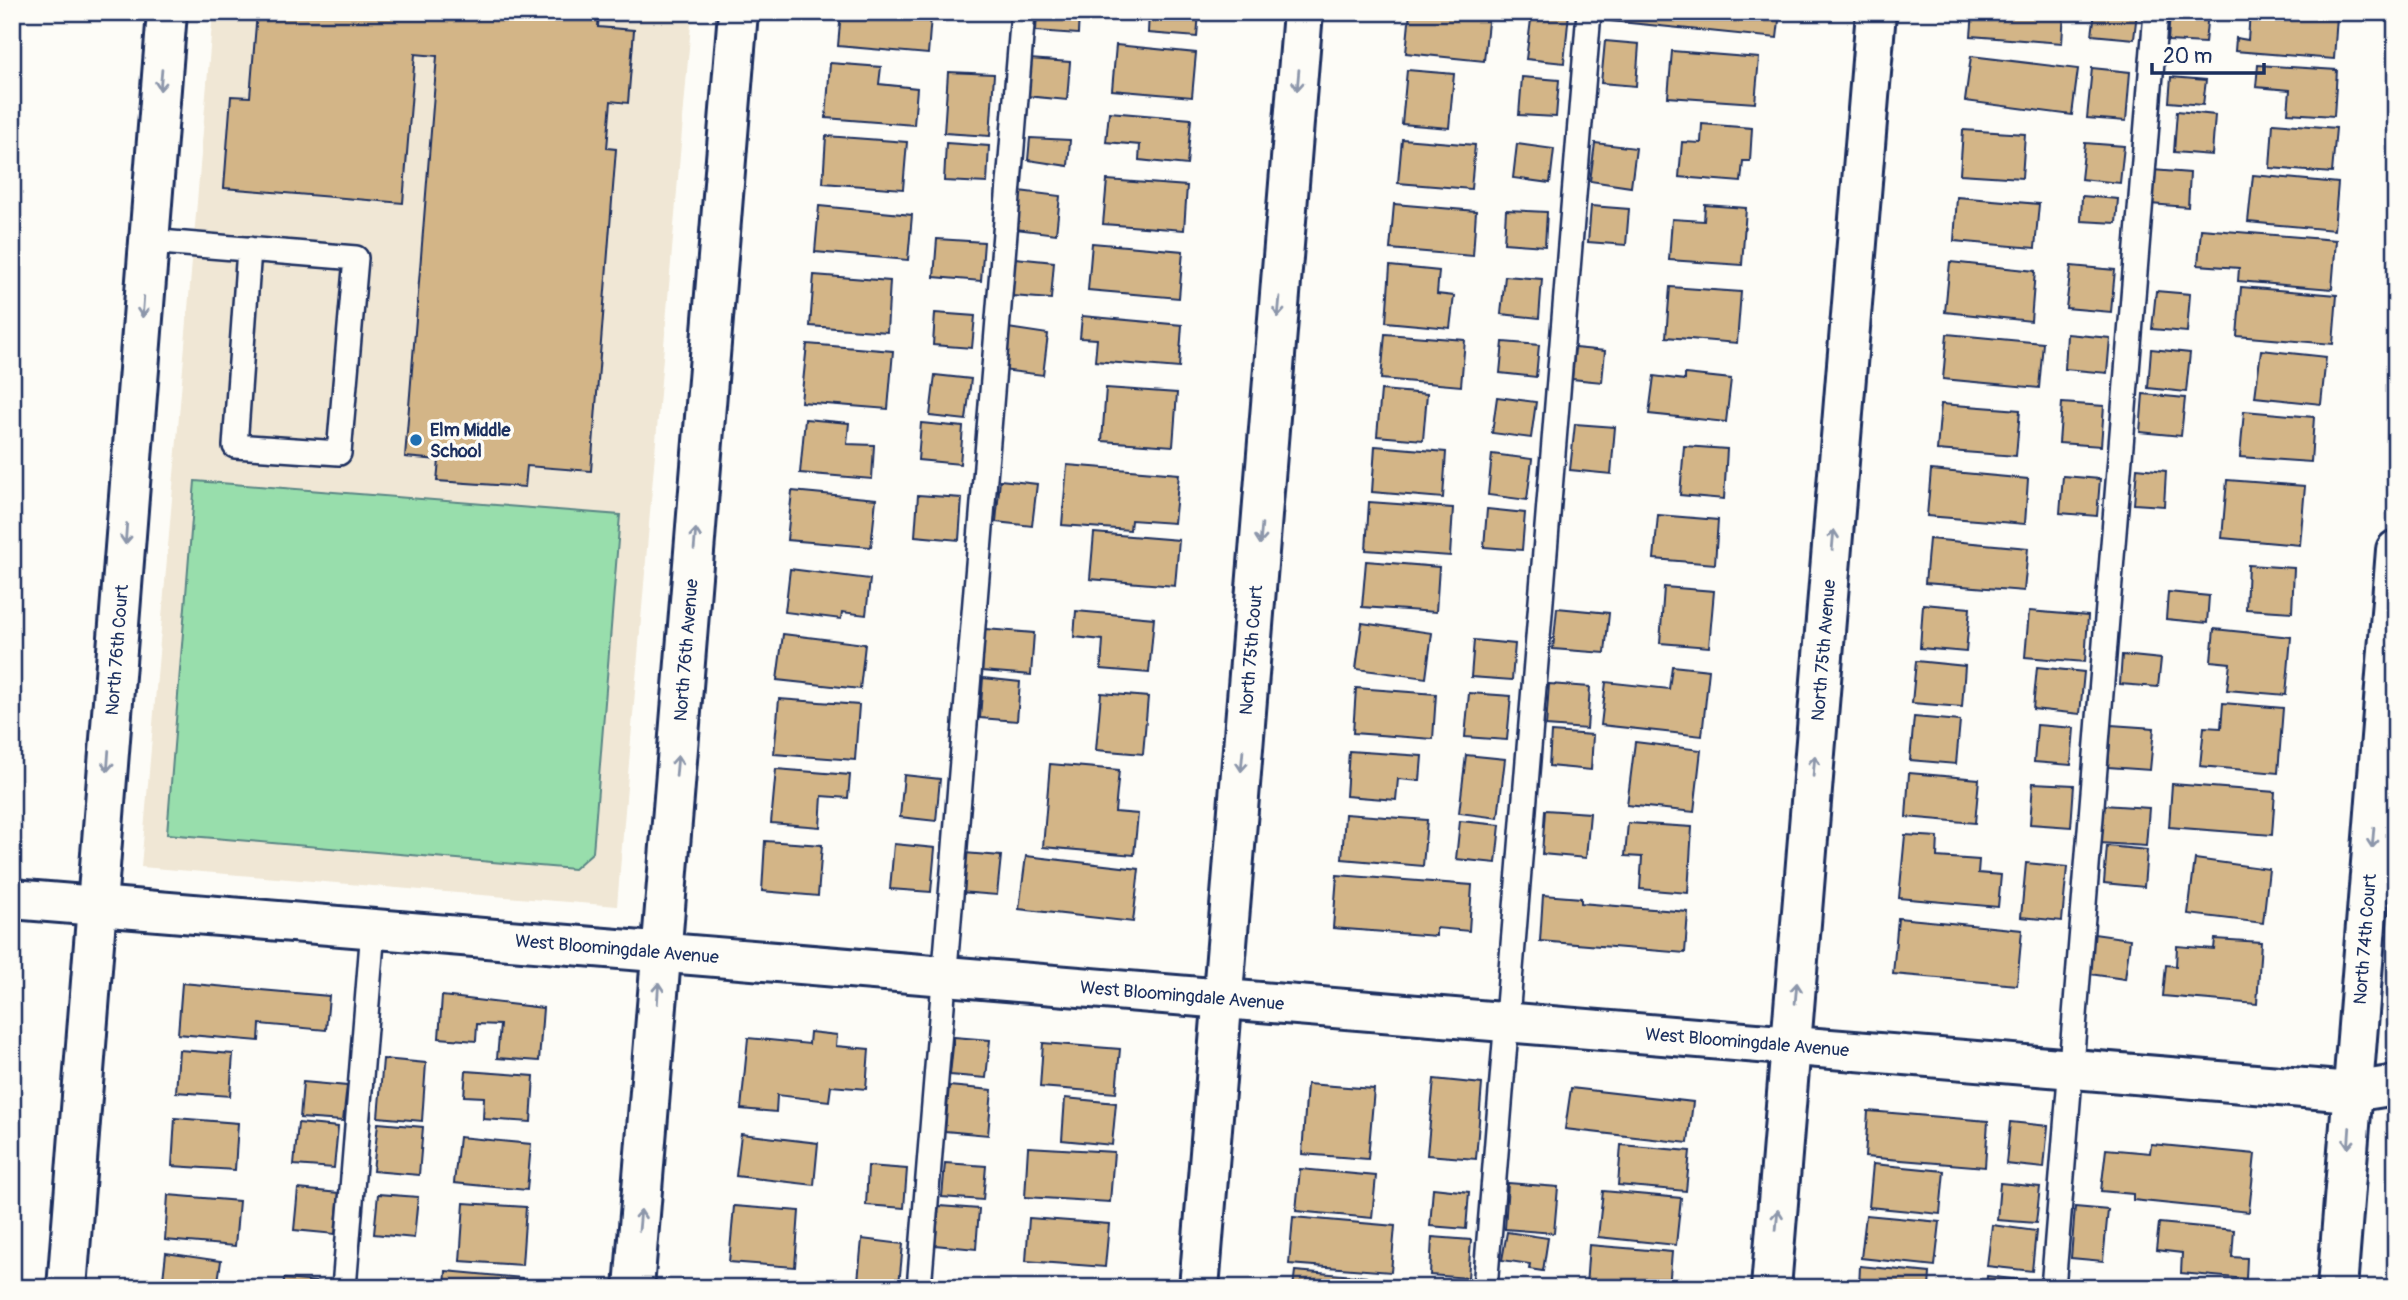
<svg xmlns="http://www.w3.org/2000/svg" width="2408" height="1300" font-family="Pangolin,sans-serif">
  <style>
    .built { fill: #f0e7d5 }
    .green { fill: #98deac; stroke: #5a8685; stroke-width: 2 }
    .building { fill: #d3b587; stroke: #1b2f5e; stroke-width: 2 }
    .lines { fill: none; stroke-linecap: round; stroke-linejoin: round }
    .lane-casing { stroke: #1b2f5e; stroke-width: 28 }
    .street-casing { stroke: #1b2f5e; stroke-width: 44 }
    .lane { stroke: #fdfcf7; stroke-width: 23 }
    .street { stroke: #fdfcf7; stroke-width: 38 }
    .oneway { stroke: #8c96aa }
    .poi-dot { fill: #1f6fb2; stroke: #fdfcf7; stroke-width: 2.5 }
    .labels { text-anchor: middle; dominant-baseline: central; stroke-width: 7; stroke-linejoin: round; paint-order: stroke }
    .poi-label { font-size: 18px; font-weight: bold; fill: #1b2f5e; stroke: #fdfcf7; text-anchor: start }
    .street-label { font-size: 18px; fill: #1b2f5e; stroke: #fdfcf7 }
  </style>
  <rect width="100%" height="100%" fill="#fdfcf7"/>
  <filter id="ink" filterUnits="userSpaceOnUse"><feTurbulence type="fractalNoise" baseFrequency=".0143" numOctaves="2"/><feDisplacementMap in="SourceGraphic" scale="14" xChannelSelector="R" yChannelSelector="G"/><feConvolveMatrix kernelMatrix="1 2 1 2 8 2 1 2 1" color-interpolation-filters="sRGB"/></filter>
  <g filter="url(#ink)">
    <path class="built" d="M213,12H692L617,906L141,867Z"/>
    <path class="green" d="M195,481L620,515L593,852L574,869L167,834Z"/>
    <path class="building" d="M257,12H599L598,27L634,30L628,103L611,101L607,148L616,149L591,471L527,466L525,487L437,481L439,460L405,457L437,56L415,54L403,203L224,188L231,96L250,97Z
      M841,12L931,16L928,54L838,46Z
      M954,12H998V18Z
      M1037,12H1079L1078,34L1036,31Z
      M1149,12H1199L1197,37L1148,33Z
      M1410,12H1489L1484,61L1406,53Z
      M1532,12L1569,13L1564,63L1526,59Z
      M1602,12H1780L1777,38L1601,20Z
      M1973,12H2064L2062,43L1971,36Z
      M2095,12H2137L2134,39L2092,35Z
      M2170,12H2208L2205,43L2168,41Z
      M2250,12L2337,16L2334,59L2235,51L2236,38L2248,40Z
      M1605,41L1639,44L1636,86L1601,83Z
      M1116,45L1196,53L1192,97L1112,90Z
      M1672,51L1759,58L1755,103L1668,97Z
      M1971,56L2078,69L2072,115L1965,101Z
      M1029,59L1070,62L1067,100L1026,96Z
      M830,63L881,67L879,84L917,88L914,125L826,118Z
      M2258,65L2337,70L2334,116L2288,113L2290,90L2256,87Z
      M2092,68L2130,72L2126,121L2087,118Z
      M1407,70L1454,74L1449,128L1402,124Z
      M948,72L994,74L990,136L944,133Z
      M1522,77L1559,80L1556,117L1519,115Z
      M2171,77L2206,80L2203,105L2169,102Z
      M2177,111L2215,115L2212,155L2174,152Z
      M1109,112L1191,119L1187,165L1139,160L1140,145L1106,142Z
      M2273,123L2336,128L2332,173L2270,168Z
      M1702,124L1752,128L1750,161H1743L1741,182L1679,177L1682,142L1701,143Z
      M1963,130L2025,134L2022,178L1960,174Z
      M826,136L907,142L903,189L823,183Z
      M1030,138L1070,140L1068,166L1028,160Z
      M1402,139L1475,145L1471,189L1398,183Z
      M946,143L989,146L987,183L944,181Z
      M1595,143L1636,148L1631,187L1590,181Z
      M2085,143L2124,146L2120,183L2081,179Z
      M1517,144L1554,149L1550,183L1513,178Z
      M2152,170L2190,173L2188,207L2150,204Z
      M2253,175L2338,183L2334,230L2248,222Z
      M1107,180L1187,186L1184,230L1103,224Z
      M1019,191L1060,196L1056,234L1015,229Z
      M2082,196L2118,199L2116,223L2081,221Z
      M1957,197L2039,204L2035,248L1954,241Z
      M1394,204L1476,211L1473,256L1390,249Z
      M1705,205L1746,208L1742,265L1669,260L1672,219L1704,221Z
      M819,206L912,215L908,260L815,252Z
      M1591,206L1629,209L1626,245L1588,242Z
      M1506,210L1547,212L1545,246L1504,243Z
      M2201,229L2336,240L2332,289L2238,281L2239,268L2198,265Z
      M937,239L984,242L981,281L934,277Z
      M1092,243L1183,251L1179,298L1088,290Z
      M1015,258L1054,262L1051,299L1012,296Z
      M1950,262L2035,271L2031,321L1945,312Z
      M1390,266L1439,271L1437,294L1454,296L1450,328L1386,322Z
      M2071,266L2115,270L2111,312L2066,308Z
      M814,275L890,281L887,332L810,326Z
      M1505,276L1542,279L1539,318L1501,314Z
      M1670,287L1741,292L1737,343L1666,337Z
      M2241,287L2337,295L2333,344L2237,336Z
      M2156,291L2190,294L2187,332L2152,329Z
      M935,313L975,316L972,348L933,345Z
      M1082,316L1182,325L1179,368L1095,361L1097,339L1080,338Z
      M1008,328L1048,334L1043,375L1002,370Z
      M1385,334L1465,340L1461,386L1381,379Z
      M1947,334L2043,343L2039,388L1943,379Z
      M2067,334L2110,338L2107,373L2065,369Z
      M1503,342L1539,345L1536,377L1500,373Z
      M807,344L893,351L888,409L801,402Z
      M1575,348L1605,351L1602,382L1572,379Z
      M2151,349L2190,353L2186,392L2148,388Z
      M2261,350L2326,357L2321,404L2255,397Z
      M1685,374L1731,379L1726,422L1649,414L1654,376L1685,380Z
      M935,375L971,379L966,420L930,416Z
      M1106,388L1177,393L1173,446L1102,441Z
      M1381,390L1427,394L1423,440L1377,436Z
      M2143,394L2185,398L2181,436L2140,432Z
      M1497,397L1536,402L1531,438L1492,433Z
      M2062,403L2104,406L2101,446L2059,443Z
      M1941,404L2020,410L2016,456L1937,450Z
      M2244,411L2314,417L2311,462L2240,457Z
      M805,419L849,423L847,444L874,445L872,479L800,473Z
      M921,423L963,427L960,464L918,460Z
      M1575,424L1615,427L1611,474L1570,470Z
      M1375,446L1446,452L1443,498L1372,492Z
      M1684,446L1727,449L1724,499L1680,495Z
      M1492,454L1532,459L1527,500L1488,495Z
      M1067,465L1179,474L1174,523L1131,520L1130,530L1062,525Z
      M2137,468L2166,471L2164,506L2134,504Z
      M1931,470L2028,479L2025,524L1927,516Z
      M2063,476L2100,479L2097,516L2060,513Z
      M1000,480L1037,484L1032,526L996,522Z
      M2227,480L2305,486L2300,545L2222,538Z
      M792,491L876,499L871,547L787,540Z
      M918,495L962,498L959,540L915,536Z
      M1369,502L1453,508L1450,556L1366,550Z
      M1487,509L1525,513L1522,550L1484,547Z
      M1658,515L1718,520L1715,564L1654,559Z
      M1094,533L1179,540L1175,586L1090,579Z
      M1929,539L2028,548L2024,591L1925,583Z
      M1366,561L1439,567L1436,612L1362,607Z
      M2248,565L2294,568L2292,612L2246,609Z
      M790,569L870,579L866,615L842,612L841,619L785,612Z
      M1664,587L1714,591L1709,647L1660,643Z
      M2168,592L2209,596L2207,623L2166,619Z
      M1923,604L1970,608L1966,652L1920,648Z
      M1557,608L1609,613L1605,653L1553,649Z
      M1076,611L1154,618L1149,673L1101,669L1103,640L1074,637Z
      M2029,611L2088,616L2085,662L2025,657Z
      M1362,623L1432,633L1426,678L1356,669Z
      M985,629L1034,633L1031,675L982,671Z
      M2214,629L2291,637L2286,695L2227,690L2230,663L2211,661Z
      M783,634L865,644L860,689L777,680Z
      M1474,640L1515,644L1512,680L1471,677Z
      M2122,655L2161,659L2158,687L2120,684Z
      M1916,661L1965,666L1962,707L1912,703Z
      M1672,666L1709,670L1702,736L1601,725L1606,682L1669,689Z
      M2037,667L2084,672L2080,714L2033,709Z
      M983,678L1020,682L1017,721L980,718Z
      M1549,684L1590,687L1587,729L1546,726Z
      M1356,688L1436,694L1433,739L1353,733Z
      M1101,693L1148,697L1143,754L1096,750Z
      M1469,693L1511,696L1507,740L1465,737Z
      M779,699L859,705L855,760L774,754Z
      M2223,703L2283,708L2278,773L2200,766L2204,727L2221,728Z
      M1914,717L1960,721L1956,764L1910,760Z
      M2037,725L2074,728L2071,765L2034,762Z
      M2111,725L2154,728L2150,770L2108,767Z
      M1551,732L1593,735L1591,770L1549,766Z
      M1635,742L1701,750L1694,812L1627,805Z
      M1349,751L1422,756L1420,781L1398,779L1396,800L1346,796Z
      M1466,755L1505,759L1498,818L1459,813Z
      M1050,764L1119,770L1115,812L1138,814L1134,855L1043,847Z
      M776,769L850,775L848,798L822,796L820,827L771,823Z
      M1909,773L1979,779L1975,823L1906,817Z
      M904,775L940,779L936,821L900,817Z
      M2033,783L2074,785L2071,827L2030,824Z
      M2172,784L2275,792L2272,835L2169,827Z
      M2103,805L2149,808L2146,846L2100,843Z
      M1545,810L1590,813L1586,858L1542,854Z
      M1345,814L1427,820L1423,866L1342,859Z
      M1460,821L1500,825L1496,863L1456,859Z
      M1628,823L1692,827L1688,893L1640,889L1642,857L1625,856Z
      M1905,835L1938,837L1937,857L1979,860L1978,873L2001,875L1998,907L1899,898Z
      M765,841L822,845L818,896L762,891Z
      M894,844L935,848L931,892L890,889Z
      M2107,846L2147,850L2144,887L2104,883Z
      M964,853L1001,856L997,895L960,892Z
      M1026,856L1139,869L1133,922L1019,909Z
      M2195,859L2269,869L2263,923L2188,914Z
      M2026,863L2067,867L2062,921L2021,917Z
      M1337,875L1472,885L1469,931L1436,928V936L1333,928Z
      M1543,895L1581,898V903L1688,912L1685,953L1540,941Z
      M1898,918L2022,930L2017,985L1893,974Z
      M2094,934L2130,939L2125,979L2089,974Z
      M2215,939L2261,942L2257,1004L2163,996L2166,965L2176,966L2177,946L2214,949Z
      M182,983L329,996L326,1030L260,1024L259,1041L178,1034Z
      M442,996L543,1008L539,1061L497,1058L500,1025L477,1024L476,1041L439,1038Z
      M810,1032L837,1035L836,1046L869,1049L866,1089L831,1086L829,1101L777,1095L776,1112L741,1109L748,1038L809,1044Z
      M954,1037L990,1040L986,1078L950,1075Z
      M1043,1043L1120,1049L1116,1093L1040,1087Z
      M179,1050L233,1054L230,1096L176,1092Z
      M383,1059L426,1063L422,1121L378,1117Z
      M466,1071L534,1076L531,1122L483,1119L484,1097L464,1096Z
      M1434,1079L1482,1084L1476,1159L1427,1155Z
      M303,1082L347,1086L343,1121L300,1118Z
      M1307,1084L1374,1089L1368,1159L1302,1154Z
      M949,1086L992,1090L988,1135L945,1131Z
      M1571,1088L1693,1102L1688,1143L1565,1129Z
      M1065,1098L1116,1103L1112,1145L1062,1140Z
      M1868,1111L1988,1121L1985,1167L1865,1157Z
      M175,1118L238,1123L235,1170L172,1166Z
      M2010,1122L2048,1126L2044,1168L2006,1164Z
      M298,1123L338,1127L334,1168L294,1165Z
      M378,1123L423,1127L419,1175L373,1171Z
      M741,1134L818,1143L814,1185L736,1176Z
      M459,1137L531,1144L527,1190L454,1183Z
      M2151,1144L2255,1154L2249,1212L2133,1200V1194L2101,1191L2106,1149L2150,1153Z
      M1621,1145L1690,1151L1686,1191L1618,1185Z
      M1028,1147L1114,1152L1110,1202L1025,1197Z
      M945,1163L986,1166L983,1200L942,1197Z
      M1873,1164L1944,1171L1940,1214L1869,1207Z
      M868,1166L907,1169L904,1208L866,1205Z
      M1300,1169L1376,1176L1372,1218L1296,1211Z
      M1508,1183L1558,1187L1554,1233L1505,1229Z
      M2000,1183L2040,1187L2036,1223L1997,1220Z
      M1433,1188L1469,1192L1466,1229L1430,1226Z
      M298,1189L339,1193L335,1234L294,1230Z
      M1603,1191L1681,1198L1676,1245L1598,1237Z
      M378,1194L418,1197L414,1238L374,1234Z
      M168,1195L239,1201L235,1246L165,1240Z
      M464,1203L526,1207L522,1265L460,1261Z
      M734,1206L799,1211L795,1267L729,1262Z
      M939,1206L979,1209L976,1249L935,1245Z
      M2075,1207L2108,1210L2103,1261L2071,1258Z
      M1866,1215L1940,1222L1935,1266L1861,1258Z
      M1293,1217L1395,1226L1391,1272L1289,1264Z
      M1029,1218L1109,1224L1105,1267L1026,1261Z
      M2159,1223L2234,1230L2232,1257L2247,1258L2246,1279L2181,1273L2182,1253L2156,1250Z
      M1992,1225L2036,1231L2032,1271L1987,1266Z
      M1507,1232L1548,1238L1543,1271L1529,1269L1530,1264L1502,1260Z
      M1432,1237L1471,1240L1468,1278L1430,1275Z
      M862,1239L903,1244L899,1285L858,1281Z
      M1589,1245L1672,1252L1669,1288L1586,1286Z
      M166,1253L221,1261L217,1288H162Z
      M1860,1266L1930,1273L1929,1288H1859Z
      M446,1271L522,1278L521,1288H445Z
      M1295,1271L1366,1277L1365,1288H1293Z
      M1987,1276L2029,1281L2028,1288H1986Z
      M284,1279L330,1283L329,1288H283Z
      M749,1279L813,1284V1288H748Z
      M2069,1282L2109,1285V1288H2069Z"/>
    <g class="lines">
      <g class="lane-casing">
        <path id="lane" d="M148,241L356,258L339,453L235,446L249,249
          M344,1288L373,929
          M919,1288L1023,12
          M1485,1288L1589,12
          M2053,1288L2156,12"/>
      </g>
      <g class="street-casing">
        <g id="street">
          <path id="s1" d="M12,899L2352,1092L2396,1085"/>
          <path id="s2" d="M67,1288L167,12"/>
          <path id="s3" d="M634,1288L738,12"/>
          <path id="s4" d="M1199,1288L1303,12"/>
          <path id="s5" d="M1771,1288L1876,12"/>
          <path id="s6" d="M2337,1288L2396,550"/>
        </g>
      </g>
      <use href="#lane" class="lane"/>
      <use href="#street" class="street"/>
    </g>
    <defs><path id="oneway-shaft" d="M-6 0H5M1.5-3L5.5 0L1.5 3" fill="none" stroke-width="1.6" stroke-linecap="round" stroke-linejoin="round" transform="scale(1.75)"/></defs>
    <g class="oneway">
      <use href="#oneway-shaft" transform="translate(161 80) rotate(95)"/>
      <use href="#oneway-shaft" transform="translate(1298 80) rotate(95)"/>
      <use href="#oneway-shaft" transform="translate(143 307) rotate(94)"/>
      <use href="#oneway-shaft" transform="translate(1279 307) rotate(95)"/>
      <use href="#oneway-shaft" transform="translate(126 534) rotate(94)"/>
      <use href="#oneway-shaft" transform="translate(1261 534) rotate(95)"/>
      <use href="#oneway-shaft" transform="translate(695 539) rotate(-85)"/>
      <use href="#oneway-shaft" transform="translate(1833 540) rotate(-85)"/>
      <use href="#oneway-shaft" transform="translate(108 761) rotate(94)"/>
      <use href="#oneway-shaft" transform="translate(1242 761) rotate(95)"/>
      <use href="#oneway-shaft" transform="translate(677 766) rotate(-85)"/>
      <use href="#oneway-shaft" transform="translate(1814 766) rotate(-85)"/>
      <use href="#oneway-shaft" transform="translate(2373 838) rotate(95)"/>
      <use href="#oneway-shaft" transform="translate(658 993) rotate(-86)"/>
      <use href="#oneway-shaft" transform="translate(1796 993) rotate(-85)"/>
      <use href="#oneway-shaft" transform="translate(2349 1138) rotate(94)"/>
      <use href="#oneway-shaft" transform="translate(640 1220) rotate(-85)"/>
      <use href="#oneway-shaft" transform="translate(1777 1220) rotate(-85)"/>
    </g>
  </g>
  <circle class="poi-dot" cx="416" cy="440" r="7"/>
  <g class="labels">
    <g class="poi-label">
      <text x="430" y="430">Elm Middle<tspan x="430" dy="21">School</tspan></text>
    </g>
    <g class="street-label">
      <text stroke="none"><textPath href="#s2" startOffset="640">North 76th Court</textPath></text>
      <text stroke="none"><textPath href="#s3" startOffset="640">North 76th Avenue</textPath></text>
      <text stroke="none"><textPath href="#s4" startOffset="640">North 75th Court</textPath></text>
      <text stroke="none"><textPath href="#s5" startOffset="640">North 75th Avenue</textPath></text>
      <text stroke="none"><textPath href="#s6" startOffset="350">North 74th Court</textPath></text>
      <text stroke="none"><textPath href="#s1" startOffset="607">West Bloomingdale Avenue</textPath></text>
      <text stroke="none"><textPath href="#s1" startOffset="1174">West Bloomingdale Avenue</textPath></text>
      <text stroke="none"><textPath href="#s1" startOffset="1741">West Bloomingdale Avenue</textPath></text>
    </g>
  </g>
  <rect width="2408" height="1300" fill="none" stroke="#fdfcf7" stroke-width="42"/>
  <rect x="21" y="21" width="2366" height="1258" fill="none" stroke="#1b2f5e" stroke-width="2.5" filter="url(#ink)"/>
  <path d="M2152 63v10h112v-10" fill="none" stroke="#1b2f5e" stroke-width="3.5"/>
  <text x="2163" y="63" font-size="21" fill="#1b2f5e" stroke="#fdfcf7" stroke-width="5" paint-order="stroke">20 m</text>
</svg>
